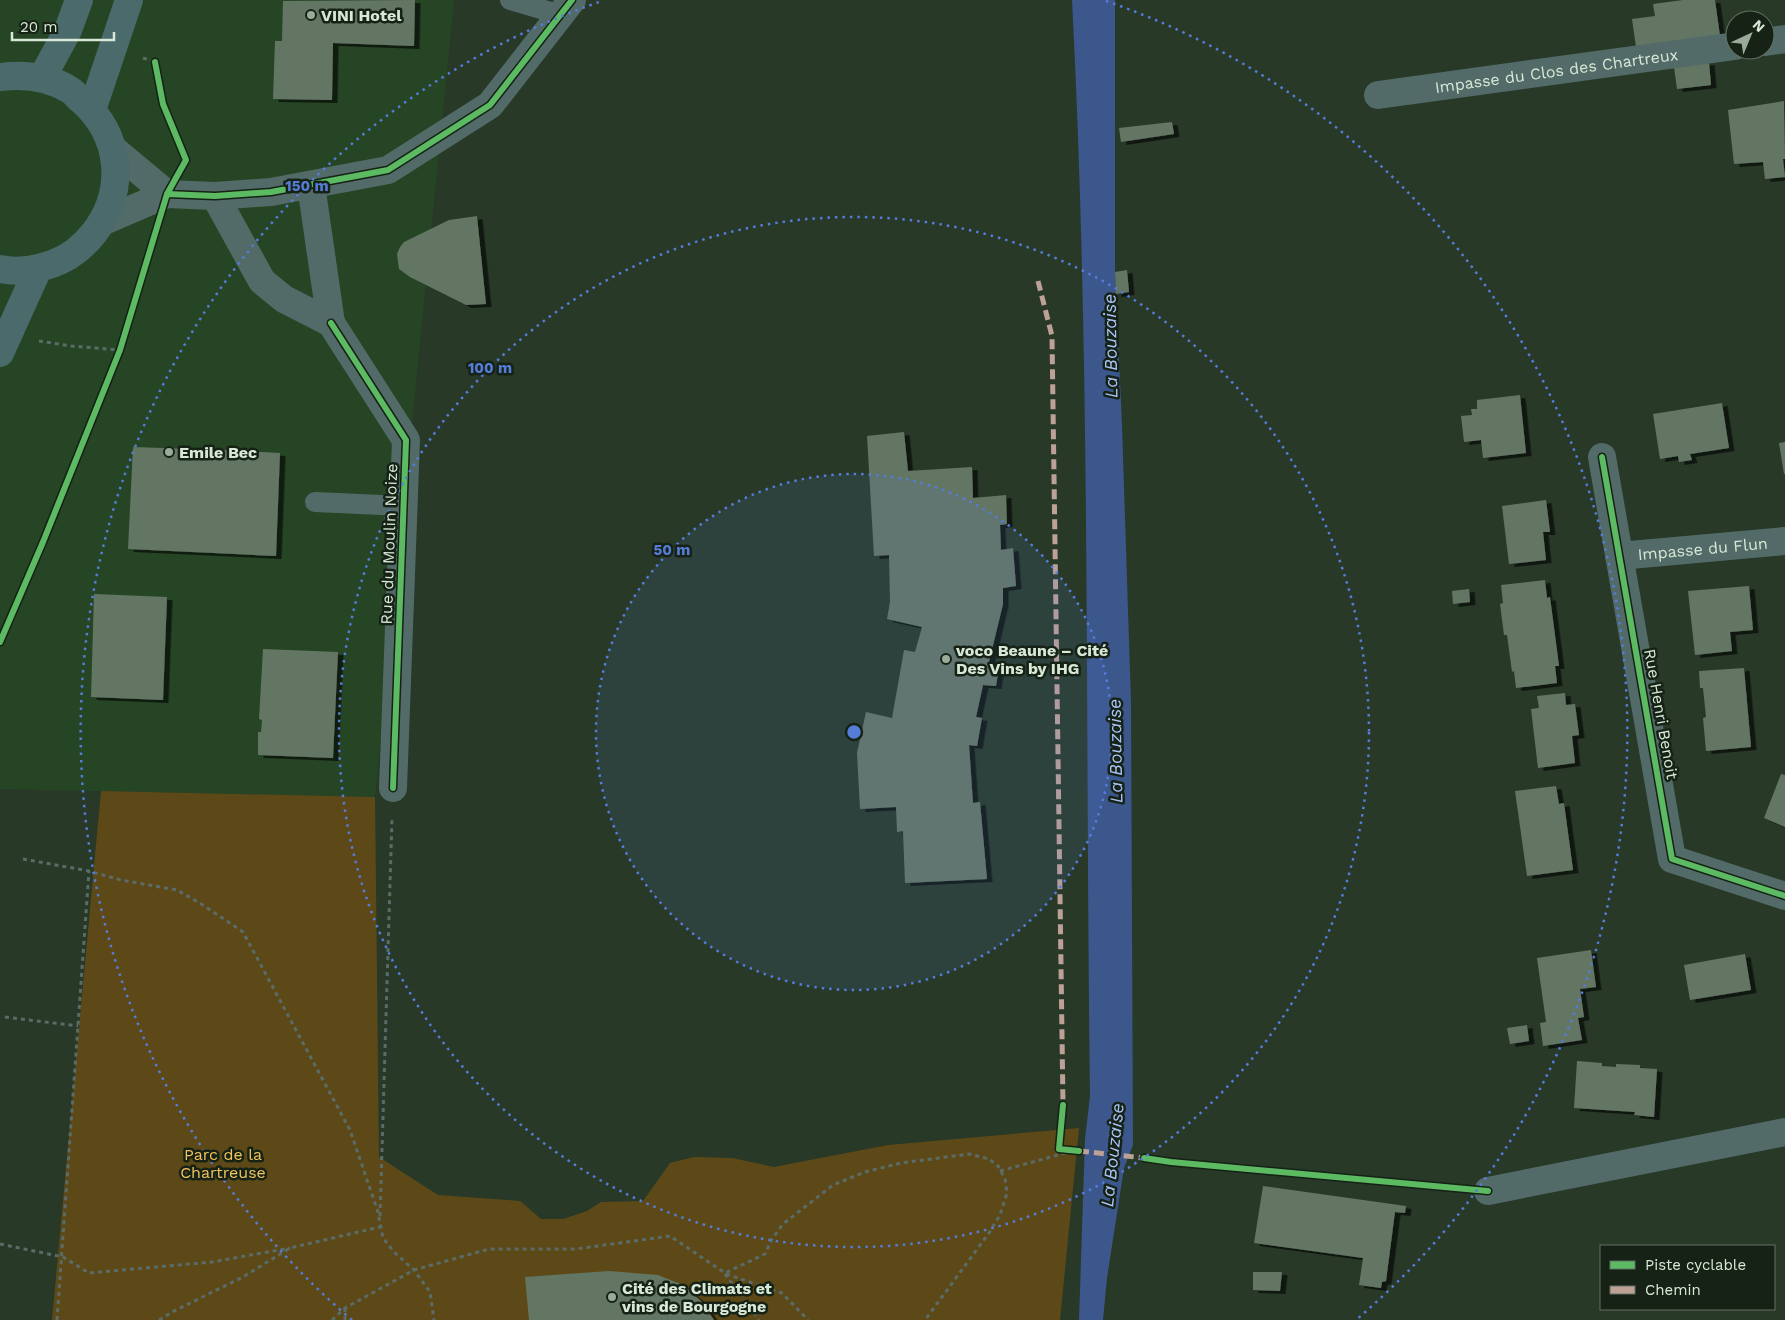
<svg xmlns="http://www.w3.org/2000/svg" width="1785" height="1320" font-family="'Work Sans',sans-serif">
  <style>
    .built { fill: #254525 }
    .green { fill: #5d4917 }
    .water { fill: #3c578c }
    .building { fill: #637663; filter: url(#shadow) }
    .lines { fill: none; stroke-linecap: round; stroke-linejoin: round }
    .path { stroke: #5a6c68; stroke-width: 3; stroke-dasharray: 4 4; stroke-linecap: butt }
    .lane { stroke: #536b68; stroke-width: 20 }
    .street { stroke: #536b68; stroke-width: 28 }
    .primary { stroke: #4b6a6b; stroke-width: 28 }
    .quiet { stroke: #bda197; stroke-width: 5; stroke-dasharray: 10 5; stroke-linecap: butt }
    .cycleway-casing { stroke: #152215; stroke-width: 9 }
    .cycleway { stroke: #5cba63; stroke-width: 6 }
    .ring { fill: none; stroke: #557cd7; stroke-width: 2.5; stroke-dasharray: 2.5 5 }
    .poi-dot { fill: #9aab99; stroke: #152215; stroke-width: 2 }
    .labels { text-anchor: middle; dominant-baseline: central; stroke-width: 5; stroke-linejoin: round; paint-order: stroke }
    .poi-label { font-size: 16px; font-weight: bold; fill: #d7e8d6; stroke: #152215; text-anchor: start }
    .street-label { font-size: 16px; fill: #d7e8d6; stroke: #152215 }
    .park-label { font-size: 16px; fill: #f3c35c; stroke: #152215 }
    .water-label { font-size: 18px; font-style: italic; fill: #aac4f8; stroke: #152215 }
    .centre { fill: #557cd7; stroke: #152215; stroke-width: 2.5 }
    .ring-label { font-size: 15px; text-anchor: middle; font-weight: bold; fill: #557cd7; stroke: #152215; stroke-width: 5; stroke-linejoin: round; paint-order: stroke }
  </style>
  <defs>
    <filter id="shadow"><feDropShadow dx="5.5" dy="3" stdDeviation="0" flood-color="#0009"/></filter>
  </defs>
  <rect width="100%" height="100%" fill="#283928"/>
  <path class="built" d="M0,0H454L375,797L0,789Z"/>
  <path class="green" d="M101,791L375,797L379,1157L438,1195L520,1201L541,1219H563L587,1211L601,1202L643,1201L670,1163L694,1157L732,1158L774,1167L888,1145L1079,1128L1060,1320H52Z"/>
  <path class="water" d="M1072,0H1115V272L1122,425L1131,702L1133,1145L1124,1168L1107,1278L1103,1320H1079L1085,1139L1090,1096C1085,731 1091,365 1072,0Z"/>
  <path class="building" d="M415,0L414,46L333,43L332,100L273,99L275,41H282L283,1Z
    M1683,0H1715L1720,36L1636,47L1632,19L1655,16L1653,4Z
    M1709,62L1711,85L1677,89L1674,67Z
    M1784,101L1785,159H1783L1785,177L1765,179L1763,162L1734,164L1728,110Z
    M1172,122L1174,134L1121,142L1119,128Z
    M477,216L486,304L466,305L410,277L399,269L397,254L400,247L404,242L449,220Z
    M1127,270L1129,292L1116,294L1115,272Z
    M1520,395L1526,453L1483,458L1481,440L1464,442L1461,416L1472,415L1471,409H1477V400Z
    M1722,403L1729,448L1690,454L1692,460L1679,462L1678,456L1660,459L1653,414Z
    M904,432L908,471L972,467L973,498L1006,495L1007,524L1000,525L1001,550L1013,548L1016,586L1003,588V604L988,666L999,667L996,686L983,685L976,717L982,718L977,746L969,745L973,803L980,802L987,879L905,883L903,831L897,832L896,807L860,809L857,753L866,712L892,718L904,650L915,652L922,627L887,619L890,602L889,555L874,556L867,436Z
    M1785,442V474H1784L1779,443Z
    M133,447L192,449L198,454L215,456L221,450L280,453L276,556L128,549Z
    M1546,500L1550,532H1543L1546,560L1509,564L1502,506Z
    M1545,580L1547,598L1550,597L1559,666H1555L1557,683L1516,688L1514,671L1512,672L1507,635H1504L1500,604L1503,603L1501,585Z
    M1749,586L1753,630L1730,632L1732,651L1695,655L1688,591Z
    M1469,589L1470,602L1453,604L1452,591Z
    M94,594L167,597L163,700L91,697Z
    M263,649L338,652L333,758L258,755V732H261L262,720L259,719Z
    M1744,668L1751,747L1706,751L1703,718L1706,717L1703,688H1700L1699,671Z
    M1565,693L1566,705L1575,704L1579,735L1572,736L1575,763L1538,768L1531,709L1539,708L1537,696Z
    M1781,774L1785,775V827L1764,818Z
    M1556,786L1559,804L1564,803L1573,870L1527,876L1515,791Z
    M1591,950L1596,987L1580,989L1584,1017L1578,1018L1582,1040L1543,1046L1540,1023L1546,1022L1537,958Z
    M1745,954L1751,990L1690,1000L1684,965Z
    M1527,1025L1529,1041L1510,1044L1507,1028Z
    M1577,1061L1602,1063V1066L1616,1067V1064L1640,1065V1068L1657,1069L1654,1117L1634,1115L1635,1112L1574,1108Z
    M1263,1186L1406,1206L1405,1213L1395,1212L1386,1281L1382,1282L1381,1288L1359,1285L1363,1258L1254,1243Z
    M609,1271L658,1275L683,1285L701,1301L714,1320H529L525,1277Z
    M1253,1272H1282L1280,1291L1253,1290Z"/>
  <g class="lines">
    <path class="path" d="M143,58L155,62
      M39,341L71,346L120,350
      M23,859L89,871L121,880L177,890L203,905L243,932L350,1130L378,1212L383,1238L395,1253L414,1270L430,1292L434,1320
      M5,1017L78,1026
      M1000,1171L1065,1153L1079,1151
      M380,1216L392,818
      M0,1244L63,1257L89,1273L212,1262L290,1248
      M725,1274L759,1320
      M726,1274L782,1293L808,1320
      M345,1308V1320
      M57,1320L89,871
      M159,1320L172,1312L243,1277L290,1248L380,1227
      M332,1320L345,1308L414,1270L489,1249H576L670,1236L725,1273L765,1254L772,1239L783,1224L833,1185L865,1172L901,1163L969,1154L989,1159L998,1166L1005,1179L1007,1193L1000,1215L989,1233L925,1320"/>
    <path class="lane" d="M510,0L561,15
      M315,502L404,506"/>
    <g class="street">
      <path d="M1765,42L1785,39"/>
      <path id="s1" d="M1378,95L1735,46"/>
      <path d="M167,194L215,196L271,192L388,170L490,105L572,0"/>
      <path d="M215,196L262,281L284,299L331,323L311,185"/>
      <path d="M102,222L167,194L113,149"/>
      <path d="M331,323L406,440L393,788"/>
      <path d="M1602,457L1672,859L1785,896"/>
      <path id="s2" d="M1619,556L1785,541"/>
      <path d="M1488,1191L1785,1132"/>
    </g>
    <path class="primary" d="M0,77C24,74 49,77 70,90C74,92 77,97 81,100C121,135 127,190 94,233C83,247 69,258 52,264C35,270 18,273 0,269
      M42,78L68,30L79,0
      M92,110L129,0
      M0,353L38,269"/>
    <path class="quiet" d="M1038,281L1052,336L1063,1105
      M1079,1151L1144,1158"/>
    <g class="cycleway-casing">
      <path id="cycleway" d="M167,194L215,196L271,192L388,170L490,105L572,0
        M331,323L406,440L393,788
        M1602,457L1672,859L1785,896
        M0,642L43,542L120,350L167,194L186,160L163,104L155,62
        M1063,1105L1059,1149L1079,1151
        M1144,1158L1171,1162L1488,1191"/>
    </g>
    <use href="#cycleway" class="cycleway"/>
  </g>
  <circle cx="854" cy="732" r="258" fill="#557cd7" fill-opacity=".12"/>
  <g class="ring">
    <circle cx="854" cy="732" r="258"/>
    <circle cx="854" cy="732" r="515"/>
    <path d="M352 1320A773 773 0 0 1 602 1M1106 1A773 773 0 0 1 1356 1320"/>
  </g>
  <g class="poi-dot">
    <circle cx="311" cy="15" r="5"/>
    <circle cx="169" cy="452" r="5"/>
    <circle cx="946" cy="659" r="5"/>
    <circle cx="612" cy="1297" r="5"/>
  </g>
  <g class="labels">
    <g class="poi-label">
      <text x="321" y="15">VINI Hotel</text>
      <text x="179" y="452">Emile Bec</text>
      <text x="956" y="650">voco Beaune – Cité<tspan x="956" dy="18">Des Vins by IHG</tspan></text>
      <text x="622" y="1288">Cité des Climats et<tspan x="622" dy="18">vins de Bourgogne</tspan></text>
    </g>
    <g class="street-label">
      <text stroke="none"><textPath href="#s1" startOffset="180">Impasse du Clos des Chartreux</textPath></text>
      <text transform="translate(389 544) rotate(-88)">Rue du Moulin Noize</text>
      <text stroke="none"><textPath href="#s2" startOffset="84">Impasse du Flun</textPath></text>
      <text transform="translate(1661 714) rotate(80)">Rue Henri Benoit</text>
    </g>
    <g class="park-label">
      <text x="223" y="1154">Parc de la<tspan x="223" dy="18">Chartreuse</tspan></text>
    </g>
    <g class="water-label">
      <text transform="translate(1110 346) rotate(-91)">La Bouzaise</text>
      <text transform="translate(1115 751) rotate(-91)">La Bouzaise</text>
      <text transform="translate(1112 1155) rotate(-84)">La Bouzaise</text>
    </g>
  </g>
  <circle cx="854" cy="732" r="8" class="centre"/>
  <g class="ring-label">
    <text x="307" y="191">150 m</text>
    <text x="490" y="373">100 m</text>
    <text x="672" y="555">50 m</text>
  </g>
  <rect x="1600" y="1245" width="175" height="65" fill="#152215" stroke="#637162"/>
  <rect x="1610" y="1261" width="25" height="8" fill="#5cba63" stroke="#637162"/>
  <text x="1645" y="1270" font-size="15" fill="#d7e8d6">Piste cyclable</text>
  <rect x="1610" y="1286" width="25" height="8" fill="#bda197" stroke="#637162"/>
  <text x="1645" y="1295" font-size="15" fill="#d7e8d6">Chemin</text>
  <g transform="translate(1750 35) rotate(44)"><circle r="24" fill="#152215" stroke="#637162"/>
  <path d="M0-4L9 19L0 12L-9 19Z" fill="#9aab99"/>
  <text y="-8" font-size="14" font-weight="bold" text-anchor="middle" fill="#d7e8d6">N</text>
  </g>
  <path d="M12 32v8h102v-8" fill="none" stroke="#d7e8d6" stroke-width="2.5"/>
  <text x="20" y="32" font-size="15" fill="#d7e8d6" stroke="#152215" stroke-width="4" paint-order="stroke">20 m</text>
</svg>
